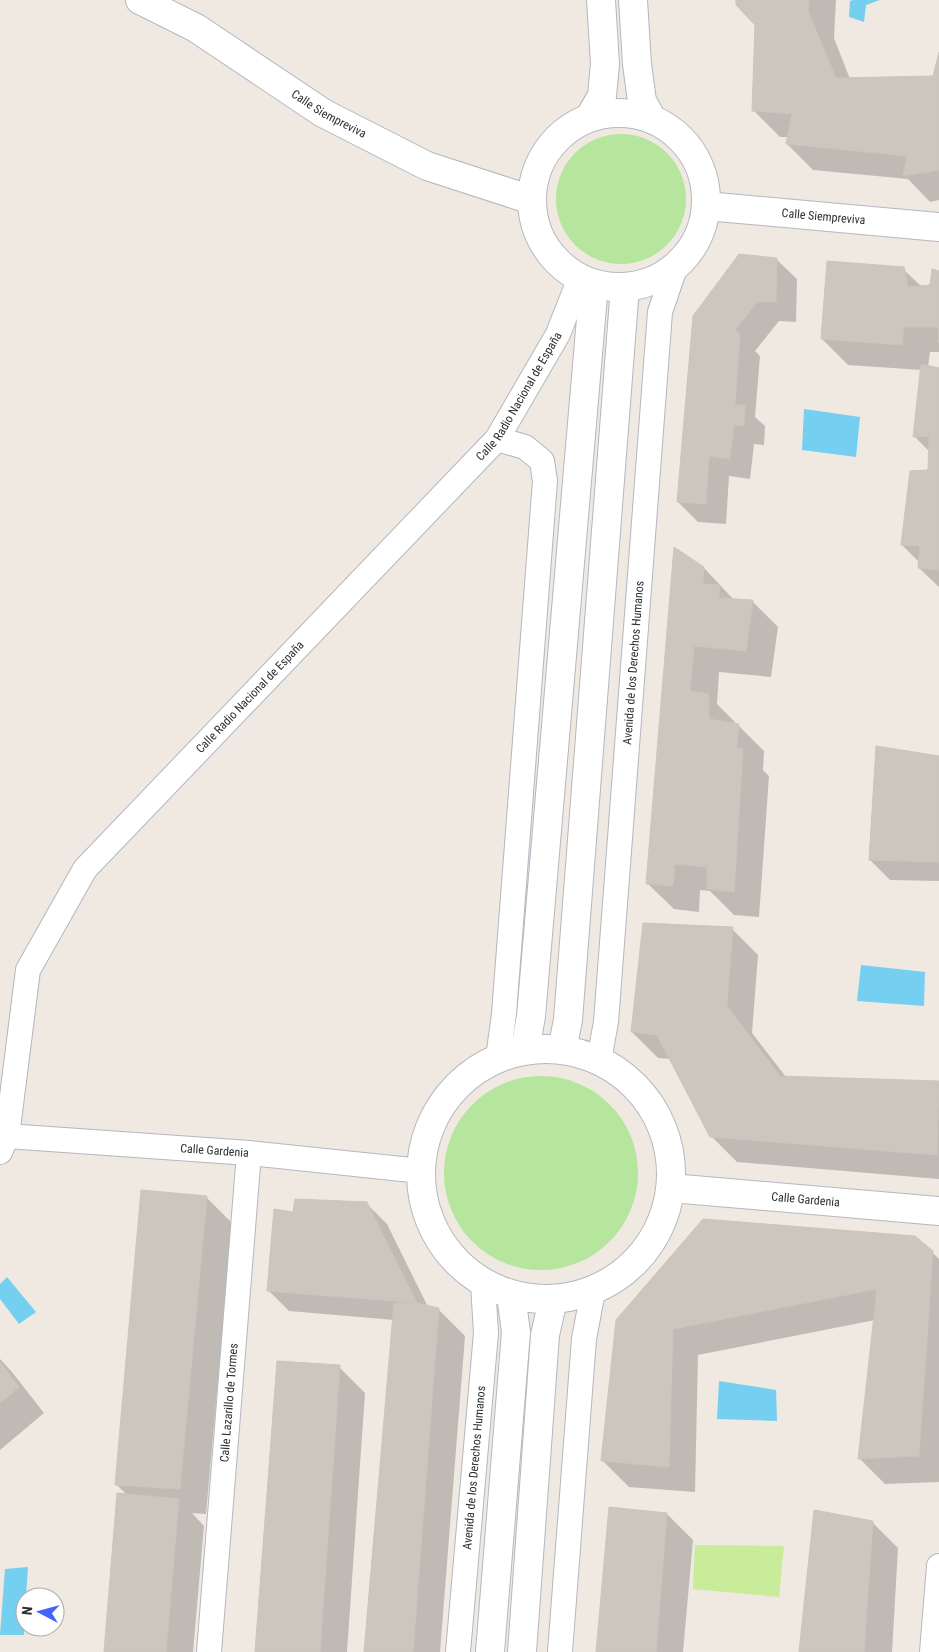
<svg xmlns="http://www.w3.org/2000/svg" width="939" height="1652" font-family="'Roboto Condensed',sans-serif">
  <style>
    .green { fill: #b6e59e }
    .pitch { fill: #c9ec9a }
    .water { fill: #75cff0 }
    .shadow { fill: #0003 }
    .building { fill: #cbc7bf; stroke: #cbc5ba }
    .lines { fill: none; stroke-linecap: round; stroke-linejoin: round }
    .street-casing { stroke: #b4b7c1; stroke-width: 26 }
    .secondary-casing { stroke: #b4b7c1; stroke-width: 30 }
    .street { stroke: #fff; stroke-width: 24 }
    .secondary { stroke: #fff; stroke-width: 28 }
    .labels { text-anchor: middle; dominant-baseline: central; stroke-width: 4; stroke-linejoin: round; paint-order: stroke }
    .street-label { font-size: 12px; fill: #2e2e2e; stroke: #fff }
  </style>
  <rect width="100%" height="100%" fill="#efe9e1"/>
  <path class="green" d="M556 199a65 65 0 1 1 130 0a65 65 0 1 1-130 0Z
    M444 1173a97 97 0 1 1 194 0a97 97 0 1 1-194 0Z"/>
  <path class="pitch" d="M695,1545L784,1546L779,1597L693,1589Z"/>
  <path class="water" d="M853,0H880L866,5L864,22L849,17L850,1Z
    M804,409L860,417L856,457L802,450Z
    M861,965L925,972L924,1006L857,1001Z
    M7,1277L36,1312L19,1324L0,1299V1284Z
    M719,1381L776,1390L777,1421L717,1419Z
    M28,1567L26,1597H25L24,1635H0L5,1569Z"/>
  <path class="shadow" d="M738,0H836L834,38L850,79L934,77L939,58V200L930,202L908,179L813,170L787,144L789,137H780L754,111L757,25Z
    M776,259L797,279L796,322L779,321L755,351L760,356L755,417L765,426L764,445L754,444L750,479L729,476L726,524L698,522L678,502L694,316Z
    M903,269L922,287L931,286L939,272V352H930L928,367L939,369V587L919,568L920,563L902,545L929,472L930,452L915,437L922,370L848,365L822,339Z
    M704,568L734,600L752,601L778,627L771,677L719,672L717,704L735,722V724L738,725L764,751L763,770L769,776L759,917L734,915L710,891L700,890L699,912L674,909L648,884Z
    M939,757V881L890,880L870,860Z
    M732,929L758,955L752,1033L786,1077L939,1083V1179L737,1162L711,1136L671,1059L658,1058L632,1032Z
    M206,1197L232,1223L206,1514L192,1513L204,1526L193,1652H106L127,1495L117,1485Z
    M366,1203L387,1224L428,1307L439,1310L465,1336L440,1652H365L394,1320L289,1311L269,1291L294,1214Z
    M704,1220L932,1252L939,1259V1482L885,1484L859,1458L875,1320L698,1355L695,1492L629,1487L603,1461Z
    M0,1359L12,1372L44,1413L0,1450Z
    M339,1367L365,1393L347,1652H256Z
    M667,1514L693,1540L683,1652H597Z
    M872,1522L898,1548L892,1652H800Z"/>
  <path class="building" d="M736,0H809L808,11L836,78L933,76L939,52V170L903,176L907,156L786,144L792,114L752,111L755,25L736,5Z
    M739,254L777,258L776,302L758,301L735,330L740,334L735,405H745L744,426L734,425L730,459L709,456L706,504L677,502L693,316Z
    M827,261L904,267L908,287L930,285L932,269L939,271V343L938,327H904L902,345L821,339Z
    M921,364L939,368V570L918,568L920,546L901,545L910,471L928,470L929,436L913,437Z
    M674,547L704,567L703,584L720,585L719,598L753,600L746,651L694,646L690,691L709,694V719L739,724L737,747L743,749L734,892L707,889V867L675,864L673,886L646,884Z
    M876,746L939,756V862L869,860Z
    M643,923L733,927L727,1006L780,1076L939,1081L937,1155L710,1137L657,1035L631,1032Z
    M141,1190L207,1196L180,1489L115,1485Z
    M295,1199L367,1202L417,1303L267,1291L274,1209L293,1212Z
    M703,1219L915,1236L933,1251L919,1456L858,1459L877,1289L673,1329L669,1467L601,1461L616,1320Z
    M394,1303H417L439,1308L413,1652H364Z
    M277,1361L340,1365L320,1652H255Z
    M0,1362L19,1387L0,1403Z
    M117,1493L179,1499L166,1652H104Z
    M609,1507L667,1513L656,1652H596Z
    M814,1510L873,1521L864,1652H799Z"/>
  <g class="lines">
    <g class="street-casing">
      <g id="street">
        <path d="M497,439L525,447L542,461L545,481L504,1014L498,1058"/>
        <path id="s1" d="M599,1060L606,1022L660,312L675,268"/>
        <path id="s2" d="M7,1136L249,1153L421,1171"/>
        <path id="s3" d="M0,1152L7,1136L28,970L85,869L497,439L558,334L580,278"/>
        <path id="s4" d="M209,1652L249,1153"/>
        <path id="s5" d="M458,1652L486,1333L483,1284"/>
        <path d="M560,1652L584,1339L593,1291"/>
        <path d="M932,1652L939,1566"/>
      </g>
    </g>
    <g class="secondary-casing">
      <g id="secondary">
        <path id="s6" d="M140,0L196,28L323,113L427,166L532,200"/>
        <path d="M633,0L637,64L642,101L652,119"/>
        <circle cx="619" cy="200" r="87"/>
        <path d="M589,118L602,96L605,64L601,0"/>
        <path id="s7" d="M706,206L939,227"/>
        <circle cx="546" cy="1174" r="125"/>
        <path d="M525,1050L531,1016L594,284"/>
        <path d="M562,1050L568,1020L625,287"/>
        <path id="s8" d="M671,1188L939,1211"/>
        <path d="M490,1652L516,1332L511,1295"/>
        <path d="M522,1652L545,1335L553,1300"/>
      </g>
    </g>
    <use href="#street" class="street"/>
    <use href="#secondary" class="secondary"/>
  </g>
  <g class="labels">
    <g class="street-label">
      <text stroke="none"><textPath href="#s6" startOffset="221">Calle Siempreviva</textPath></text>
      <text stroke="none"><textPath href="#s7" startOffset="118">Calle Siempreviva</textPath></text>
      <text stroke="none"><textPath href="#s3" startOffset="944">Calle Radio Nacional de España</textPath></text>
      <text stroke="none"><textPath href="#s1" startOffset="399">Avenida de los Derechos Humanos</textPath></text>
      <text stroke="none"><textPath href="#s3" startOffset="539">Calle Radio Nacional de España</textPath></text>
      <text stroke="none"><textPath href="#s2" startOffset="208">Calle Gardenia</textPath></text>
      <text stroke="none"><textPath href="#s8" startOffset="135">Calle Gardenia</textPath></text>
      <text stroke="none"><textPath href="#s4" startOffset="250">Calle Lazarillo de Tormes</textPath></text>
      <text stroke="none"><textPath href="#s5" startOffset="185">Avenida de los Derechos Humanos</textPath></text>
    </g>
  </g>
  <g transform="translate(40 1612) rotate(276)"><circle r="24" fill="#ffffff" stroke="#ababab"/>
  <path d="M0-4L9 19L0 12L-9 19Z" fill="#4264fb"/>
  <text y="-8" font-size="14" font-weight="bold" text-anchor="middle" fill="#2e2e2e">N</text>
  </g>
</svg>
